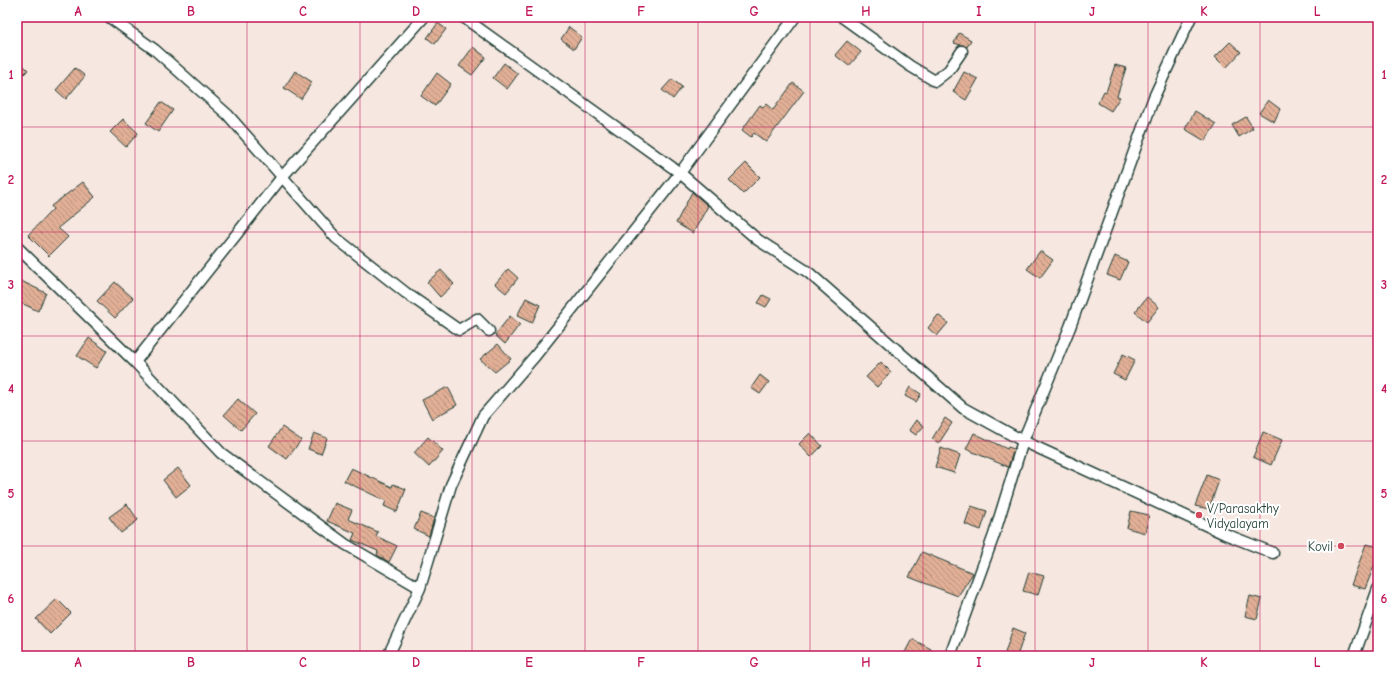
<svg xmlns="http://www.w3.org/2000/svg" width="1395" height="673" font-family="'Comic Neue',sans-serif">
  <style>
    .building { fill: url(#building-back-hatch); stroke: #1f3d34 }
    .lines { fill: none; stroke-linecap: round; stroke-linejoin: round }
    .minor-casing { stroke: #1f3d34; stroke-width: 13 }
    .minor { stroke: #fff; stroke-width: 10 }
    .grid { fill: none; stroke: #c2185b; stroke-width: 1; stroke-opacity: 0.55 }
    .poi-dot { fill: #d1495b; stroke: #fff; stroke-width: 1.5 }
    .labels { text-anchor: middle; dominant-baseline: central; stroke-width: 4; stroke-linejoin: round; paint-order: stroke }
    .poi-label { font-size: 13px; fill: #1f3d34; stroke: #fff; text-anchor: start }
    .neatline { fill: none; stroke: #c2185b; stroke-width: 1.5 }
    .grid-label { font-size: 13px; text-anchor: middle; font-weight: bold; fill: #c2185b }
  </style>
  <defs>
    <pattern id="building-back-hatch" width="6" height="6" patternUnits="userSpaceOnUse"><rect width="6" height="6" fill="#e2af96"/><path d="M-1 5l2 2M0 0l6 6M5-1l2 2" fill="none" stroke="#b7907b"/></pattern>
  </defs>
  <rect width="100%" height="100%" fill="#f6e7e0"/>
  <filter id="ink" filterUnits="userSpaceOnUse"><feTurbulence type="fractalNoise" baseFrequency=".025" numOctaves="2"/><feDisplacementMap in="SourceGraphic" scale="8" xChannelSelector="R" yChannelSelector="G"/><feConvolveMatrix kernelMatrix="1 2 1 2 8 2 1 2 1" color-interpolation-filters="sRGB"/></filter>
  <g filter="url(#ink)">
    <path class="building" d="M438,23L446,29L435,44L427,38Z
      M569,27L582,37L574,49L561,39Z
      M959,33L971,40L967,47L954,43Z
      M847,41L861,52L849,66L835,55Z
      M1230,42L1241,52L1226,68L1215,57Z
      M473,47L486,57L472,75L459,66Z
      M17,59L28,70L17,81Z
      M504,63L518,74L507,89L493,78Z
      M1115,65L1126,68L1117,96L1120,97L1111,111L1098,103L1104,91L1106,92Z
      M75,68L85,76L66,99L56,90Z
      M295,71L312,82L301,99L284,88Z
      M964,72L978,79L966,100L953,92Z
      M437,73L451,84L435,106L421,96Z
      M672,79L682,87L673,99L662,90Z
      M793,83L804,91L766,142L754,133L751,137L742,130L760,105L763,107L766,104L773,110Z
      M1268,100L1280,109L1274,122L1259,113Z
      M161,102L173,110L158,132L146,123Z
      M1195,111L1216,124L1205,141L1185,129Z
      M1246,117L1253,128L1239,137L1232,125Z
      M123,119L138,133L126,147L110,132Z
      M746,163L760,177L743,194L729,180Z
      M83,182L95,197L58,228L68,237L49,256L28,235L53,209L51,206Z
      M692,192L708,206L693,233L676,223Z
      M1040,251L1053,260L1040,278L1027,269Z
      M1115,256L1128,262L1120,280L1107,275Z
      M508,269L518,278L506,293L495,284Z
      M441,270L454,284L440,297L427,282Z
      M17,279L46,293L38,311L17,301Z
      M115,282L133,298L115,318L97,301Z
      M763,295L771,299L766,307L758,303Z
      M1147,297L1159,307L1147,322L1135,312Z
      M526,298L540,305L532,323L517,316Z
      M938,315L948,323L937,336L928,328Z
      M510,316L520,324L505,344L495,335Z
      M89,338L107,351L96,368L77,356Z
      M498,344L511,359L495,372L480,359Z
      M1123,354L1135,360L1125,380L1113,374Z
      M881,362L891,372L877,387L866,377Z
      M760,375L769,382L760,394L751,388Z
      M448,387L457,405L432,419L422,400Z
      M910,387L921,394L916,402L905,396Z
      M238,399L255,414L241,430L224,415Z
      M945,418L952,423L939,443L932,439Z
      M916,420L924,426L916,435L909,430Z
      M282,427L301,440L287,459L269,446Z
      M1263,432L1282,440L1271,465L1253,457Z
      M314,433L327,438L321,454L308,449Z
      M810,433L822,446L811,457L799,444Z
      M974,433L1007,449L1008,447L1014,449L1008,467L966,449Z
      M428,437L443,451L429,467L414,453Z
      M941,448L960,455L954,473L935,467Z
      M178,468L191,485L176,497L163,480Z
      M351,468L392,487L393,484L406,489L397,512L384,506L386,501L344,481Z
      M1207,475L1219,480L1209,509L1195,506Z
      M335,503L352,510L348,519L378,532L376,536L397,546L389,562L377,555L378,551L352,540L355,533L327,521Z
      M127,504L138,520L121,533L109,517Z
      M971,506L987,511L981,530L965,524Z
      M1131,511L1149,515L1145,533L1127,528Z
      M421,513L434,518L429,536L414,529Z
      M1366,544L1378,547V556L1365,589L1351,585Z
      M922,552L973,573L958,596L909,577Z
      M1029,572L1044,576L1038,595L1023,591Z
      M1250,596L1262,599L1257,619L1245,616Z
      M57,599L71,613L50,634L36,619Z
      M1013,628L1025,633L1017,656H1004Z
      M912,639L931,649L928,656H903Z"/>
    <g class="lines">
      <g class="minor-casing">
        <path id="minor" d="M109,17L155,50L228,115L336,238L406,293L459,330L477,319L489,331
          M463,17L680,173L758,240L808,272L963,408L1023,441L1225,534L1273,553
          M842,17L910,66L935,81L949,70L962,51
          M17,247L135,362L221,453L345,544L420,588
          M135,362L282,177L424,17
          M388,656L420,588L451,485L483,416L535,356L680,173L795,17
          M950,656L994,535L1023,441L1070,327L1154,97L1191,17
          M1354,656L1378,589"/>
      </g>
      <use href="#minor" class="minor"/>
    </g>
  </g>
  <path class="grid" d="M135,17V656M247,17V656M360,17V656M472,17V656M585,17V656M698,17V656M810,17V656M923,17V656M1035,17V656M1148,17V656M1260,17V656M17,127H1378M17,232H1378M17,336H1378M17,441H1378M17,546H1378"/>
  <g class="poi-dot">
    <circle cx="1199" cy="515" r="4"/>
    <circle cx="1341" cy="546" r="4"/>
  </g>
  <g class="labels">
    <g class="poi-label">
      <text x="1207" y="508">V/Parasakthy<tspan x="1207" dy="15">Vidyalayam</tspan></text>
      <text x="1333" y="546" text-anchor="end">Kovil</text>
    </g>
  </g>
  <rect width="1395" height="673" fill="none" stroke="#fff" stroke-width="44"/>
  <rect x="22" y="22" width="1351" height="629" class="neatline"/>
  <g class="grid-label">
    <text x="78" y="16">A</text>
    <text x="191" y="16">B</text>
    <text x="303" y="16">C</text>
    <text x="416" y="16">D</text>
    <text x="529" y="16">E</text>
    <text x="641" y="16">F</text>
    <text x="754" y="16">G</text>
    <text x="866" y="16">H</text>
    <text x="979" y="16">I</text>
    <text x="1092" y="16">J</text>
    <text x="1204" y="16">K</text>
    <text x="1317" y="16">L</text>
    <text x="11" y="79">1</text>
    <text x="1384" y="79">1</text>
    <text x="11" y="184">2</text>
    <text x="1384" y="184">2</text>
    <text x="11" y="289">3</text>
    <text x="1384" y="289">3</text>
    <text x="11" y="393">4</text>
    <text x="1384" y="393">4</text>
    <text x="11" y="498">5</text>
    <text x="1384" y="498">5</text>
    <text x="11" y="603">6</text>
    <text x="1384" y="603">6</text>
    <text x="78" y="667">A</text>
    <text x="191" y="667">B</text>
    <text x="303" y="667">C</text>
    <text x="416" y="667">D</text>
    <text x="529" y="667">E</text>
    <text x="641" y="667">F</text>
    <text x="754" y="667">G</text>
    <text x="866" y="667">H</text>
    <text x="979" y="667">I</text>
    <text x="1092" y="667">J</text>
    <text x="1204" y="667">K</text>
    <text x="1317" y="667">L</text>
  </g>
</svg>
